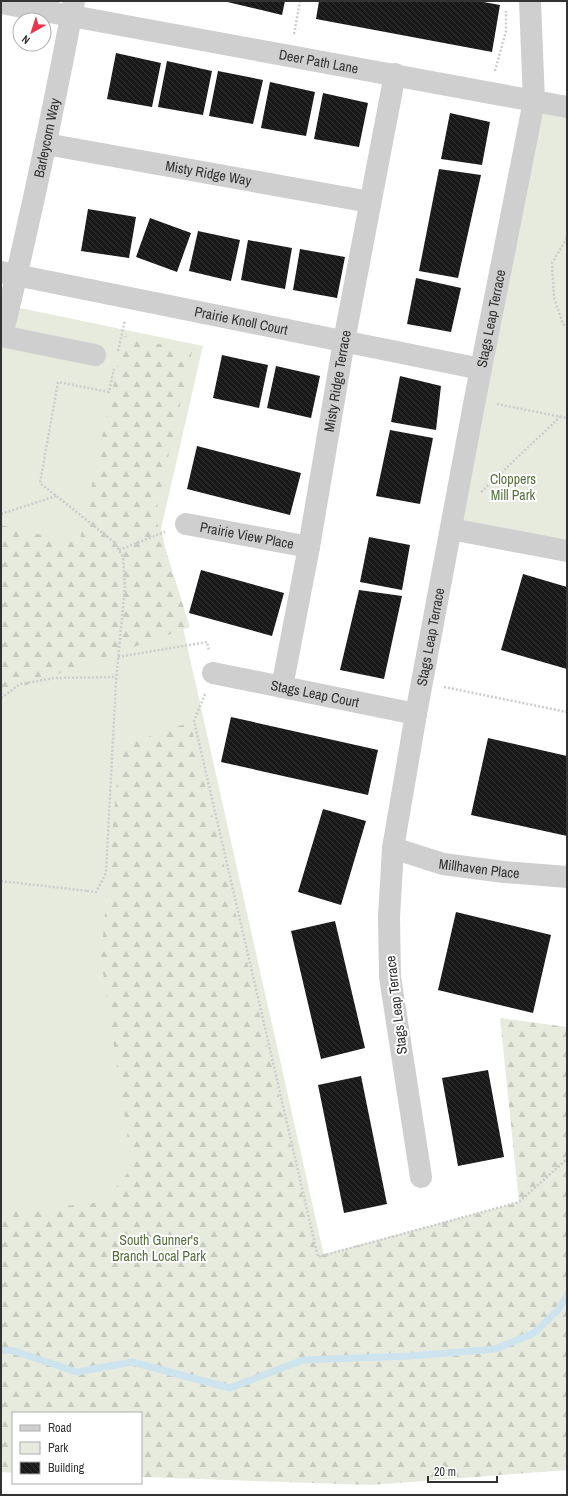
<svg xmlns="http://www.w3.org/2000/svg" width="568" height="1496" font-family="'Archivo Narrow',sans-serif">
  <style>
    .green { fill: #e6ebde }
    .forest { fill: url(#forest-firs) }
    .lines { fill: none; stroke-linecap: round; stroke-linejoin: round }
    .stream { stroke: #cde3ee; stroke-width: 7 }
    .building { fill: url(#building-back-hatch) }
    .path { stroke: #ccc; stroke-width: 2.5; stroke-dasharray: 2 2; stroke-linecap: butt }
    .minor { stroke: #cfcfcf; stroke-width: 22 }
    .labels { text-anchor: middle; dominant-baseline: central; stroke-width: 4; stroke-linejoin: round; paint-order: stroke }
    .street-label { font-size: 14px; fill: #323232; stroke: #fff }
    .park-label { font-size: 14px; fill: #576f3e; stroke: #fff }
  </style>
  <defs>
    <pattern id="forest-firs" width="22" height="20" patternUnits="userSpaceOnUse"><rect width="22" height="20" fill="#e6ebde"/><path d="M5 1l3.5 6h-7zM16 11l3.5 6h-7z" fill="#c6cabf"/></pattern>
    <pattern id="building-back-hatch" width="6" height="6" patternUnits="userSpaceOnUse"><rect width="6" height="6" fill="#191919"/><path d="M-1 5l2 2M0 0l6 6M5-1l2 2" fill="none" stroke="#323232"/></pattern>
  </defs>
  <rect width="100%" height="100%" fill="#fff"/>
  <path class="green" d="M534,101L567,107V551L451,529Z
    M1,304L203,346L161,529L324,1256L141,1413H13L1,1467Z"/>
  <path class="forest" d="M124,336L192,351L155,516L190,627L1,694V525L79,544Z
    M190,722L317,1256L519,1202L500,1018L567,1027V1470L371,1485L141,1477V1413H13V1473L1,1472V1212L105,1202L132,1167L101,959L120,747Z"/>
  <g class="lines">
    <path class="stream" d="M1,1350L14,1351L77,1372L132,1362L230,1388L303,1360L410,1356L495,1349L534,1333L558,1310L567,1296"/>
  </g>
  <path class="building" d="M223,1H285L282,15Z
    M319,1H478L500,5L492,52L316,19Z
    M116,53L161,63L152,107L107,99Z
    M167,61L212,71L203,115L158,107Z
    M218,71L263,80L253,124L209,116Z
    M270,82L315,92L306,136L261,128Z
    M323,93L368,103L359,147L314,139Z
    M450,113L490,122L482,165L441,159Z
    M439,169L481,175L458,278L419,271Z
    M88,209L136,217L129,258L81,251Z
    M150,218L191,233L177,272L136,257Z
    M198,231L240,240L231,281L189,271Z
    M248,240L292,248L285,289L241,280Z
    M300,249L345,257L337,298L293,290Z
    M416,278L461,288L451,332L407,324Z
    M222,355L268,365L259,408L213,398Z
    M276,366L320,376L311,418L267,408Z
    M400,376L441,386L436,430L391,422Z
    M390,430L433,438L420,504L376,496Z
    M197,446L301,473L290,515L187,489Z
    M369,537L410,545L402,590L360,582Z
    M201,570L284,593L272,636L189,613Z
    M523,574L567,587V669L501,650Z
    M359,590L402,596L384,679L340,670Z
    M231,717L378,750L368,795L221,762Z
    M488,738L567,756V836L471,815Z
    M323,809L366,821L341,905L298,892Z
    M456,912L551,935L533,1013L438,990Z
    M335,921L365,1048L321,1059L291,931Z
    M488,1070L504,1157L458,1166L442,1078Z
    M361,1076L387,1204L344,1213L318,1085Z"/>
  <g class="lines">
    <path class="path" d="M294,34L300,1
      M495,71L506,31V11
      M567,238L552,263L554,298L563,324L567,327
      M118,351L125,320
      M497,404L567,418
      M481,492L560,417
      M1,514L56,496
      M119,550L165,532
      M118,657L207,642L209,651
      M444,687L567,712
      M205,694L194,721L318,1257L519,1202L567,1159
      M1,698L20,684L55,678L116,677
      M1,881L88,891
      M87,891L96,892L106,873L116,681L125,586L123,557L114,542L40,483L58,382L109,392L114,369"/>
    <g class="minor">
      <path id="s1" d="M1,3L567,107"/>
      <path id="s2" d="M46,144L370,202"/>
      <path id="s3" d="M1,272L481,369"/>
      <path d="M1,336L95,355"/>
      <path id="s4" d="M2,336C29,225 53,113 74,1"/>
      <path id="s5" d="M186,524L309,547"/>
      <path d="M451,529L567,551"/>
      <path id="s6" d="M213,673L416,714"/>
      <path id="s7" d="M282,687L309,547L344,341L395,74"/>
      <path id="s8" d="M393,848L443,864L504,872L567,877"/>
      <path id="s9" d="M421,1177L390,977L389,917L393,848L416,714L475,399L534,101L530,1"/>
    </g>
  </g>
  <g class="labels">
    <g class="street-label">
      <text stroke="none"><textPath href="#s1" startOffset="323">Deer Path Lane</textPath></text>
      <text stroke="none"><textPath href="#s4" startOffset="203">Barleycorn Way</textPath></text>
      <text stroke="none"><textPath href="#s2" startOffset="165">Misty Ridge Way</textPath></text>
      <text stroke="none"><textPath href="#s9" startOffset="870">Stags Leap Terrace</textPath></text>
      <text stroke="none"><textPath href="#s3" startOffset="245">Prairie Knoll Court</textPath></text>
      <text stroke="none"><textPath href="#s7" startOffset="311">Misty Ridge Terrace</textPath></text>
      <text stroke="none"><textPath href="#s5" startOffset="62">Prairie View Place</textPath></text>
      <text stroke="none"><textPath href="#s9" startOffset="546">Stags Leap Terrace</textPath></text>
      <text stroke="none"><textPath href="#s6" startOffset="104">Stags Leap Court</textPath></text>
      <text stroke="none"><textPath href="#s8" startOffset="89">Millhaven Place</textPath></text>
      <text transform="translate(396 1005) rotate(-97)">Stags Leap Terrace</text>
    </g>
    <g class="park-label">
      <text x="513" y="479">Cloppers<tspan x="513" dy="16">Mill Park</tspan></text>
      <text x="159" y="1240">South Gunner's<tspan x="159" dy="16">Branch Local Park</tspan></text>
    </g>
  </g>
  <rect width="568" height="1496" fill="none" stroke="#323232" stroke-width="4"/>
  <rect x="12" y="1412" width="130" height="72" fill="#ffffff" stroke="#adadad"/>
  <rect x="20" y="1425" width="20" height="6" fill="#cfcfcf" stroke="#adadad"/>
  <text x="48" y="1432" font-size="12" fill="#323232">Road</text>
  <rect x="20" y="1442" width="20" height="12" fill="#e6ebde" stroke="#adadad"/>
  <text x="48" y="1452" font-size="12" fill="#323232">Park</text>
  <rect x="20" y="1462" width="20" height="12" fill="url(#building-back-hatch)" stroke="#adadad"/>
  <text x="48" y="1472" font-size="12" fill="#323232">Building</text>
  <g transform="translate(32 32) rotate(219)"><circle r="19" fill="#ffffff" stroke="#adadad"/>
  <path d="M0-3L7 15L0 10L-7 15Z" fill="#e7364c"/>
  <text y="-6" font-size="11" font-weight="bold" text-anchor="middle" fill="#323232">N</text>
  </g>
  <path d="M428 1476v6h69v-6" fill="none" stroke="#323232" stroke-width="2"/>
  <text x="434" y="1476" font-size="12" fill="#323232" stroke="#ffffff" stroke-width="3" paint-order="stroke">20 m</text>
</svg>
